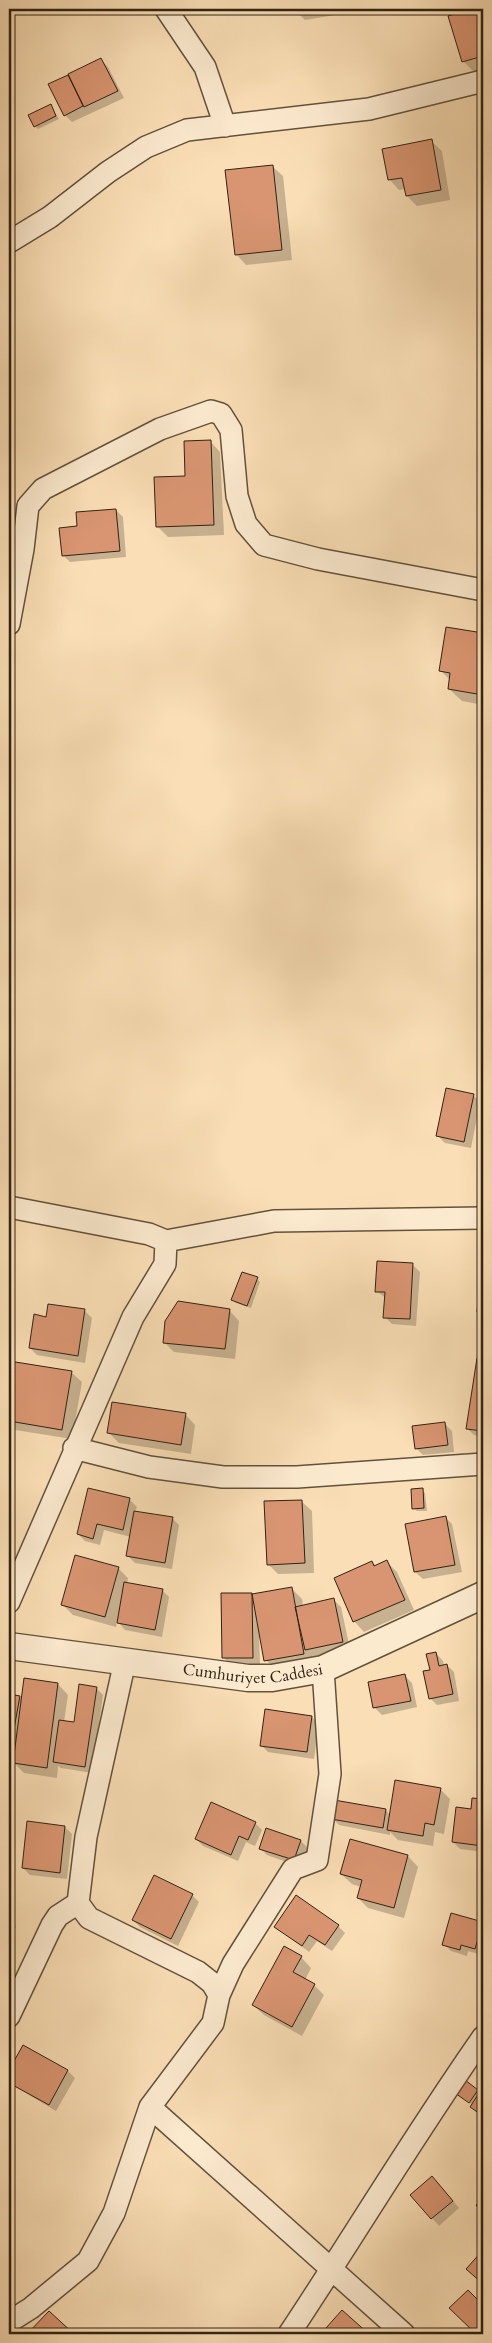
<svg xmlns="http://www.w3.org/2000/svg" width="492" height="2343" font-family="Cardo,serif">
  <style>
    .shadow { fill: #0003 }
    .building { fill: #d99571; stroke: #2f2314 }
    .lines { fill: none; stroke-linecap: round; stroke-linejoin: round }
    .minor-casing { stroke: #62523c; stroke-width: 24 }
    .tertiary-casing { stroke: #62523c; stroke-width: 29 }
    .minor { stroke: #fceacf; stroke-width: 21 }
    .tertiary { stroke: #fceacf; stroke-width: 26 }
    .labels { text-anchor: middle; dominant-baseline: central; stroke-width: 4; stroke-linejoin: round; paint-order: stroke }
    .street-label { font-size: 16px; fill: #2f2314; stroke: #fceacf }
  </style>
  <rect width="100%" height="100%" fill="#fadeb5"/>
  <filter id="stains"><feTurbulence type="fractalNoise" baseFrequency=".004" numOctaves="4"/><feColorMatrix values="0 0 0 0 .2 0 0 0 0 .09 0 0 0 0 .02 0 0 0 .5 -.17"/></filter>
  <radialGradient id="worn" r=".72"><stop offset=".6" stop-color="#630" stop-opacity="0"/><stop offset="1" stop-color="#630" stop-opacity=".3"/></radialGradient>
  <path class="shadow" d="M297,9H341L342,14L305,20L298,13Z
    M477,9H483V69L474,72L464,62L450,17Z
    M101,60L108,67L124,98L72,122L65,115L50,85Z
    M51,106L59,119L38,129L35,126Z
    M431,141L442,151L450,200L417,206L407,196L405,189L399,190L389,179Z
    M272,166L283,176L292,260L246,265L236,254Z
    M9,329L12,354H9Z
    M210,441L220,452L224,535L168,537L158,527Z
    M116,510L123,517L126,557L70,562L63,555L79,527Z
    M447,628L483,634V705L462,701L449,689L450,680L440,670Z
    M473,1095L480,1102L471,1148L445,1143L438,1136Z
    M483,1257V1316L478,1311Z
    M413,1265L420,1272L416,1326L392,1324L385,1317L386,1298L376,1291Z
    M257,1279L260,1282L251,1308L236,1303L233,1300Z
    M50,1305L85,1311L92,1318L85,1363L37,1355L30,1348L47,1318Z
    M229,1310L239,1321L235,1359L174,1352L164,1342Z
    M478,1359L483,1360V1437L474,1435L467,1428Z
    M9,1362L71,1372L82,1382L72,1439L9,1429Z
    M185,1414L195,1425L191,1454L119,1443L109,1433Z
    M445,1424L452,1431L454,1452L423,1455L416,1448Z
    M89,1490L130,1500L137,1507L135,1512L172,1518L179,1525L172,1569L135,1563L128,1556L131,1537L104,1530L100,1545L85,1541L78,1534Z
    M422,1490L425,1493L427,1511H417L413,1508Z
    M301,1501L312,1511L314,1573L278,1574L268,1564Z
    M445,1517L452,1524L462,1572L423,1579L415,1572L406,1525Z
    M372,1562L376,1566L387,1562L397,1572L414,1610L364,1632L354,1621Z
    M118,1568L128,1578L127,1584L162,1590L169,1597L162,1637L125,1630L117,1621L116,1627L73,1615L63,1605Z
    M291,1588L302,1599L303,1606L334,1600L341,1607L350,1649L312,1657L313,1664L276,1670L266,1660L259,1634L260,1664L231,1665L224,1658L252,1594Z
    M436,1653L443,1661L444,1666L447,1665L454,1672L459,1701L437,1705L430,1698L431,1671Z
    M405,1676L412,1683L417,1707L382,1715L375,1708L369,1683Z
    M26,1680L58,1684L68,1695L64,1722L75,1723L96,1688L103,1695L92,1773L61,1768L58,1766L57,1778L24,1773L14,1763L16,1746L9,1744V1695L20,1697L23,1700Z
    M312,1717L319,1724L314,1759L268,1752L261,1745Z
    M440,1789L450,1799L444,1834L435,1832L433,1846L398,1840L390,1832V1835L339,1825L332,1818L335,1801L386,1810L390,1815Z
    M473,1799L483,1800V1852L460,1849L453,1842L472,1810Z
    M255,1823L262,1830L255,1846L246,1842L238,1861L203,1846L196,1839Z
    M65,1827L72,1834L67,1879L30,1875L23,1868Z
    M301,1841L308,1848L301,1867L267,1855L260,1848Z
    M351,1841L408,1856L418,1867L404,1918L368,1908L358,1898L361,1887L352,1884L341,1874Z
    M192,1895L199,1902L178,1946L140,1927L133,1920Z
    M9,1919L16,1926L9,1943Z
    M482,1923V1955L468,1951L467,1956L451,1951L444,1944Z
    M338,1926L345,1933L332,1951L317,1941L309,1952L276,1927Z
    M301,1957L311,1968L305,1980L314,1985L324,1995L302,2036L264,2015L253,2005Z
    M23,2047L68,2071L75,2078L56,2111L9,2083V2073Z
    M483,2089V2117L471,2107L473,2105L460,2096L477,2090L480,2094Z
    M439,2184L459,2208L439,2226L412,2195Z"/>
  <path class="building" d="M296,9H327L297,14Z
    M472,9H483V56L462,62L448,16Z
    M101,58L118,91L84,107L68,74Z
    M68,75L83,106L64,116L48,84Z
    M51,104L56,116L34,127L28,115Z
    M432,139L441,190L406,196L402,178L388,180L382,149Z
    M273,165L282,250L235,255L225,170Z
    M211,440L214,525L156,527L154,477L185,476L184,441Z
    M116,509L120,551L62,556L59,528L77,526L76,512Z
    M446,627L483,633V695L448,689L450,673L439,671Z
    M446,1088L474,1094L464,1142L436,1136Z
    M483,1250V1312H477Z
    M377,1261L413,1263L410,1319L383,1318L385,1292H375Z
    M242,1272L258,1277L247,1306L231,1300Z
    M178,1301L230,1309L225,1349L163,1343L165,1321Z
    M48,1304L85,1309L78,1356L29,1348L34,1314L46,1317Z
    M477,1358L483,1359V1431L466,1429Z
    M9,1361L72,1371L62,1430L9,1421Z
    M112,1402L186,1413L181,1445L107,1433Z
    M445,1422L448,1445L415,1449L412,1426Z
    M88,1488L130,1498L123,1530L97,1524L93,1539L77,1534Z
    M423,1488L424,1508L412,1509L411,1489Z
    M302,1500L305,1563L267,1565L264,1501Z
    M134,1511L173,1517L165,1563L126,1556Z
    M446,1516L455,1565L414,1572L405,1524Z
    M75,1555L119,1567L105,1617L61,1605Z
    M387,1560L405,1600L353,1622L334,1578L372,1561L374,1566Z
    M124,1582L163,1589L155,1630L117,1623Z
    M292,1587L304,1654L264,1661L252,1594Z
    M221,1593H252L253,1658H222Z
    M334,1598L343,1642L305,1650L295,1607Z
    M483,1616V1629L479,1617Z
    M436,1652L439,1666L447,1664L453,1694L429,1699L423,1671L430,1670L426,1654Z
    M405,1674L411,1701L373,1708L368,1682Z
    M24,1678L58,1683L47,1768L13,1763Z
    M79,1684L97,1687L85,1767L53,1762L59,1720L74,1722Z
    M9,1694L20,1696L12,1740L9,1739Z
    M265,1709L312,1716L307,1752L260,1746Z
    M395,1780L441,1788L434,1825L425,1823L423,1836L387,1830Z
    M472,1798L483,1799V1846L452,1842L456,1807L471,1809Z
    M334,1800L386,1809L383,1828L331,1819Z
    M211,1802L256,1822L248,1840L239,1836L231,1855L195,1839Z
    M27,1821L65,1826L60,1873L22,1868Z
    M266,1828L301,1840L294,1860L259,1849Z
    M350,1839L408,1855L394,1908L357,1898L362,1880L340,1874Z
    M154,1875L193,1894L171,1939L132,1920Z
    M296,1895L339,1925L325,1945L309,1935L302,1946L274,1927Z
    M451,1913L483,1922L475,1949L461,1945L460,1950L442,1945Z
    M284,1946L302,1956L293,1972L315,1984L292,2027L252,2005Z
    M23,2045L68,2070L49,2105L9,2083V2070Z
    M465,2080L478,2090L469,2103L455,2093Z
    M483,2087V2116L470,2107Z
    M432,2176L453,2201L431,2219L410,2195Z
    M483,2199V2214L476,2205Z
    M483,2250V2284L466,2269Z
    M468,2290L483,2305V2332L481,2334H476L449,2308Z
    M342,2310L369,2334H333L326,2328Z
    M49,2311L74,2334H27Z"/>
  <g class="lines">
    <g class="minor-casing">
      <path id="minor" d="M166,9L205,67L225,126
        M9,242L50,217L108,172L146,147L187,130L369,109L483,81
        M9,624L23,549L28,506L43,489L160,429L211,411L221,414L231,430L237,496L246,524L264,545L318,559L483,590
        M9,1207L149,1234L166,1241L165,1264L133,1317L9,1602
        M166,1241L274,1221L483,1218
        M74,1448L149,1467L223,1477H297L483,1464
        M219,1995L233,1964L293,1869L317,1860L330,1774L323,1669
        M9,2016L52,1925L58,1916L78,1903
        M150,2107L404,2334
        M9,2322L31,2308L88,2261L114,2213L150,2107L213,2023L219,1995L212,1983L198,1972L89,1918L78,1903L86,1837L125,1661
        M289,2334C354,2236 415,2134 483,2037"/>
    </g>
    <g class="tertiary-casing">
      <g id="tertiary">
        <path id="s1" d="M9,1646L248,1678H272L323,1669L483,1595"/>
      </g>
    </g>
    <use href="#minor" class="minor"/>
    <use href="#tertiary" class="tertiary"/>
  </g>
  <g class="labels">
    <g class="street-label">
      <text stroke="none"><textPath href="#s1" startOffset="246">Cumhuriyet Caddesi</textPath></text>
    </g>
  </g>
  <rect width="492" height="2343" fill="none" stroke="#fadeb5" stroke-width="30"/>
  <rect x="10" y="10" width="472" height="2323" fill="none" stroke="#2f2314" stroke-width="2.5"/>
  <rect x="15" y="15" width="462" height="2313" fill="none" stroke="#2f2314"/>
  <rect width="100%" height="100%" filter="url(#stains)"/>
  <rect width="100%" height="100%" fill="url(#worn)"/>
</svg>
